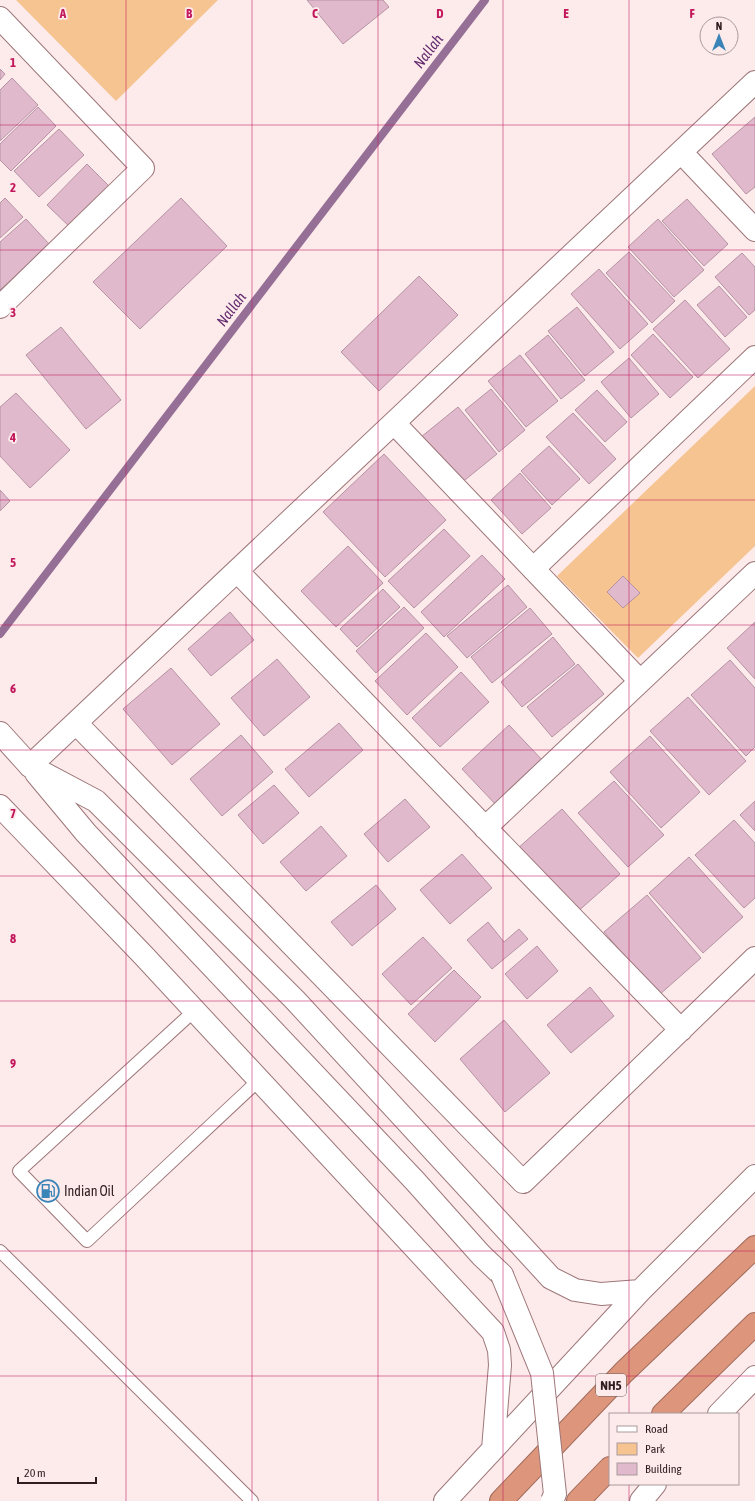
<svg xmlns="http://www.w3.org/2000/svg" width="755" height="1501" font-family="'Asap Condensed',sans-serif">
  <style>
    .green { fill: #f6c490 }
    .lines { fill: none; stroke-linecap: round; stroke-linejoin: round }
    .stream { stroke: #956f95; stroke-width: 8 }
    .building { fill: #e0bacc; stroke: #b692a3 }
    .lane-casing { stroke: #9d7678; stroke-width: 14 }
    .street-casing { stroke: #9d7678; stroke-width: 24 }
    .secondary-casing { stroke: #9d7678; stroke-width: 24 }
    .highway-casing { stroke: #a06b5b; stroke-width: 24 }
    .lane { stroke: #fff; stroke-width: 12 }
    .street { stroke: #fff; stroke-width: 22 }
    .secondary { stroke: #fff; stroke-width: 22 }
    .highway { stroke: #dd957b; stroke-width: 22 }
    .secondary-bridge-casing { stroke: #9d7678; stroke-width: 24; stroke-linecap: butt }
    .secondary-bridge { stroke: #fff; stroke-width: 22 }
    .grid { fill: none; stroke: #c2185b; stroke-width: 1; stroke-opacity: 0.55 }
    .labels { text-anchor: middle; dominant-baseline: central; stroke-width: 3.5; stroke-linejoin: round; paint-order: stroke }
    .shield { fill: #fdebec; stroke: #6c5c5c; stroke-width: 1 }
    .shield-label { font-size: 13px; font-weight: bold; fill: #2e1e1f }
    .poi-label { font-size: 14px; fill: #2e1e1f; stroke: #fdebec; text-anchor: start }
    .water-label { font-size: 15px; font-style: italic; fill: #632a6d; stroke: #fdebec }
    .grid-label { font-size: 13px; text-anchor: middle; font-weight: bold; fill: #c2185b; stroke: #fdebec; stroke-width: 3.5; stroke-linejoin: round; paint-order: stroke }
  </style>
  <rect width="100%" height="100%" fill="#fdebec"/>
  <path class="green" d="M16,0H218L116,101Z
    M755,386V546L638,658L557,576Z"/>
  <g class="lines">
    <path class="stream" d="M0,634L485,0"/>
  </g>
  <path class="building" d="M307,0H383L389,7L343,44Z
    M0,69L5,74L0,80Z
    M12,78L38,105L0,141V90Z
    M38,107L56,126L11,171L0,160V144Z
    M755,117V187L746,194L712,154Z
    M59,129L84,155L39,197L14,171Z
    M87,164L113,190L74,231L47,205Z
    M5,198L23,217L0,238V203Z
    M181,198L227,246L140,329L93,282Z
    M687,199L728,244L704,266L662,221Z
    M26,219L50,245L0,290V242Z
    M658,219L704,270L674,297L628,247Z
    M629,252L675,301L652,323L606,273Z
    M742,253L755,267V310L749,315L715,277Z
    M599,269L648,324L620,349L571,294Z
    M419,276L458,315L379,391L341,352Z
    M719,286L747,317L725,337L697,305Z
    M685,300L730,349L698,378L653,329Z
    M577,307L614,352L585,376L548,331Z
    M61,327L121,400L86,429L26,355Z
    M653,334L693,377L670,398L631,355Z
    M548,335L585,380L561,399L525,354Z
    M520,355L558,401L526,427L488,381Z
    M629,358L659,394L631,418L601,382Z
    M491,389L525,430L499,452L465,410Z
    M597,390L627,422L605,442L575,410Z
    M16,393L70,450L30,488L0,456V407Z
    M458,407L497,454L460,484L421,437Z
    M573,413L616,459L589,484L546,437Z
    M549,446L580,479L552,505L521,471Z
    M384,454L446,520L385,577L323,512Z
    M520,473L551,508L522,534L491,500Z
    M0,490L10,501L0,511Z
    M444,529L470,556L414,608L388,581Z
    M348,546L383,583L336,627L301,591Z
    M482,555L505,579L444,637L421,612Z
    M623,576L640,593L623,608L607,592Z
    M508,585L527,607L467,658L447,636Z
    M383,589L400,607L357,647L340,629Z
    M404,607L424,628L376,673L356,651Z
    M530,608L552,634L492,683L471,657Z
    M230,612L254,640L211,676L188,649Z
    M755,622V679L727,648Z
    M426,633L458,667L407,715L375,681Z
    M553,637L575,664L522,707L501,682Z
    M277,659L310,697L264,736L231,698Z
    M730,660L755,688V747L746,756L691,695Z
    M578,664L604,694L552,737L527,707Z
    M171,668L220,724L172,765L123,709Z
    M461,672L489,702L440,747L412,718Z
    M688,697L746,761L709,795L650,731Z
    M339,723L363,750L309,797L285,769Z
    M509,725L545,763L498,807L462,769Z
    M241,735L273,772L222,816L190,779Z
    M650,736L700,792L661,828L610,772Z
    M614,781L664,835L628,867L578,813Z
    M274,785L299,813L263,844L238,815Z
    M405,799L430,827L388,862L364,834Z
    M755,801V831L740,815Z
    M562,809L620,874L575,914L517,849Z
    M734,820L755,843V898L744,908L695,855Z
    M321,826L347,856L306,891L280,862Z
    M462,854L492,888L450,924L420,890Z
    M689,857L743,917L703,953L649,893Z
    M376,885L396,909L352,946L331,922Z
    M647,895L701,958L659,995L604,932Z
    M488,922L504,942L519,929L528,939L492,969L467,940Z
    M423,937L452,968L411,1005L382,974Z
    M537,946L558,971L527,999L505,974Z
    M454,970L481,997L435,1042L408,1014Z
    M590,987L614,1016L571,1053L547,1025Z
    M504,1020L550,1073L505,1112L460,1059Z"/>
  <g class="lines">
    <g class="lane-casing">
      <path id="lane" d="M194,1011L19,1171L87,1241L259,1080
        M0,1251L252,1501"/>
    </g>
    <g class="street-casing">
      <path id="street" d="M0,18L143,168L0,307
        M681,152L755,230
        M394,423L640,681
        M533,569L755,357
        M237,571L681,1030
        M76,723L523,1182L755,958
        M30,766L755,82
        M485,828L755,573"/>
    </g>
    <g class="secondary-casing">
      <path id="secondary" d="M0,733L30,766L96,801L295,1000L551,1278L575,1290L601,1294L640,1291
        M36,773L86,833L415,1181L481,1255L502,1275
        M0,806L144,956L493,1332L499,1350L500,1365L493,1449
        M719,1414L755,1377
        M445,1501L640,1291L755,1176
        M641,1501L655,1484"/>
    </g>
    <g class="highway-casing">
      <path id="highway" d="M663,1414L755,1324
        M501,1501L624,1372L755,1247
        M578,1501L610,1468"/>
    </g>
    <use href="#lane" class="lane"/>
    <use href="#street" class="street"/>
    <use href="#secondary" class="secondary"/>
    <use href="#highway" class="highway"/>
    <g class="secondary-bridge-casing">
      <path id="secondary-bridge" d="M502,1275L542,1373L555,1494L552,1501"/>
    </g>
    <use href="#secondary-bridge" class="secondary-bridge"/>
  </g>
  <path class="grid" d="M126,0V1501M252,0V1501M378,0V1501M503,0V1501M629,0V1414M0,125H755M0,250H755M0,375H755M0,500H755M0,625H755M0,750H755M0,876H755M0,1001H755M0,1126H755M0,1251H755M0,1376H755M629,1484V1501"/>
  <defs>
    <g id="fuel-ring" transform="scale(1.15)"><circle r="9.5" fill="#fdebec" stroke="#3b84b8" stroke-width="1.5"/><path d="M-5.5-6h7V0h2V4h1.3V-2.5L3-4.5l.8-.8L6-3V5H2.5V1h-1V6h-7ZM-4.2-4.7v3.2H.2V-4.7Z" fill="#3b84b8"/></g>
  </defs>
  <g fill-rule="evenodd">
    <use href="#fuel-ring" x="48" y="1191"/>
  </g>
  <g class="labels">
    <rect class="shield" x="596" y="1374" width="30" height="22" rx="3"/>
    <g class="shield-label">
      <text x="611" y="1385">NH5</text>
    </g>
    <g class="poi-label">
      <text x="64" y="1191">Indian Oil</text>
    </g>
    <g class="water-label">
      <text transform="translate(428 51) rotate(-53)">Nallah</text>
      <text transform="translate(231 309) rotate(-53)">Nallah</text>
    </g>
  </g>
  <g class="grid-label">
    <text x="63" y="18">A</text>
    <text x="189" y="18">B</text>
    <text x="315" y="18">C</text>
    <text x="440" y="18">D</text>
    <text x="566" y="18">E</text>
    <text x="692" y="18">F</text>
    <text x="13" y="67">1</text>
    <text x="13" y="192">2</text>
    <text x="13" y="317">3</text>
    <text x="13" y="442">4</text>
    <text x="13" y="567">5</text>
    <text x="13" y="693">6</text>
    <text x="13" y="818">7</text>
    <text x="13" y="943">8</text>
    <text x="13" y="1068">9</text>
  </g>
  <rect x="609" y="1413" width="130" height="72" fill="#fdebec" stroke="#aa999a"/>
  <rect x="617" y="1426" width="20" height="6" fill="#ffffff" stroke="#aa999a"/>
  <text x="645" y="1433" font-size="12" fill="#2e1e1f">Road</text>
  <rect x="617" y="1443" width="20" height="12" fill="#f6c490" stroke="#aa999a"/>
  <text x="645" y="1453" font-size="12" fill="#2e1e1f">Park</text>
  <rect x="617" y="1463" width="20" height="12" fill="#e0bacc" stroke="#aa999a"/>
  <text x="645" y="1473" font-size="12" fill="#2e1e1f">Building</text>
  <g transform="translate(719 36)"><circle r="19" fill="#fdebec" stroke="#aa999a"/>
  <path d="M0-3L7 15L0 10L-7 15Z" fill="#3b84b8"/>
  <text y="-6" font-size="11" font-weight="bold" text-anchor="middle" fill="#2e1e1f">N</text>
  </g>
  <path d="M18 1477v6h78v-6" fill="none" stroke="#2e1e1f" stroke-width="2"/>
  <text x="24" y="1477" font-size="12" fill="#2e1e1f" stroke="#fdebec" stroke-width="3" paint-order="stroke">20 m</text>
</svg>
